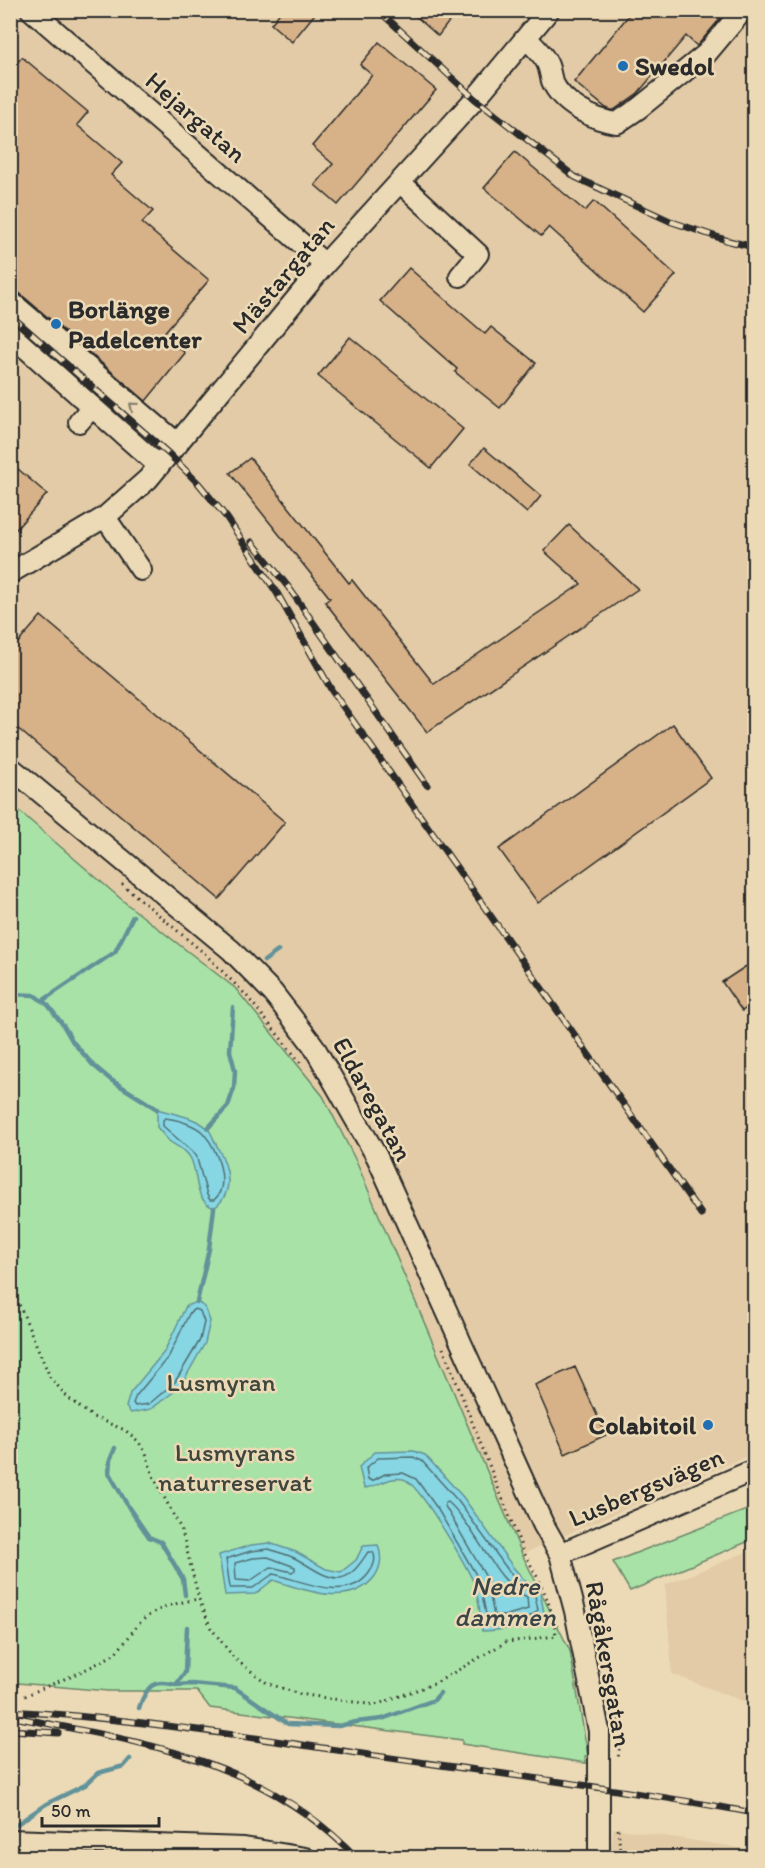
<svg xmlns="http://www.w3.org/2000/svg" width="765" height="1868" font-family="Itim,sans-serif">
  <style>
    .built { fill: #e2cba6 }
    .green { fill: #a9e2a6; stroke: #6a8668; stroke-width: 1.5 }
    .water { fill: #87d6e3; stroke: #629299; stroke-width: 1.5 }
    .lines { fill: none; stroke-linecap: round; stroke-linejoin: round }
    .shore { stroke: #506f75; stroke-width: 1.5 }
    .stream { stroke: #629299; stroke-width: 4.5 }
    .building { fill: #d7b188; stroke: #2b2b2b; stroke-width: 1.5 }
    .minor-casing { stroke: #2b2b2b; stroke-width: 24 }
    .path { stroke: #2b2b2b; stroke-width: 3; stroke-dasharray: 1.5 4.5; stroke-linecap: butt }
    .minor { stroke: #ecdab7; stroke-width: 20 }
    .rail-casing { stroke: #2b2b2b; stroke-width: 7 }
    .rail { stroke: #ecdab7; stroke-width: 4.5; stroke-dasharray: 14; stroke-linecap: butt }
    .oneway { stroke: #8c8271 }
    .poi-dot { fill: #1f6fb2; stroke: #ecdab7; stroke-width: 2 }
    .labels { text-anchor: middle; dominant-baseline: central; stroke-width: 5; stroke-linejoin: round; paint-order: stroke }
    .poi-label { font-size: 26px; font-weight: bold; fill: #2b2b2b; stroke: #ecdab7; text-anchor: start }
    .street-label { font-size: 26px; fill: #2b2b2b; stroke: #ecdab7 }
    .park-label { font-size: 26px; fill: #3e463d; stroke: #ecdab7 }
    .water-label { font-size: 27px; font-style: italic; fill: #394547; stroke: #ecdab7 }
  </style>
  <rect width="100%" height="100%" fill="#ecdab7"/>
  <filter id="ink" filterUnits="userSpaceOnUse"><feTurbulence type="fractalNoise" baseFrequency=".0167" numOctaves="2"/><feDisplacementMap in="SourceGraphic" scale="12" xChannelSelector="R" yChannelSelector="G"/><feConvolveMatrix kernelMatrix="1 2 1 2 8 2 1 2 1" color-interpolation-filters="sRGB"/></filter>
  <g filter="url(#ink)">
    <path class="built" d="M10,11H754V1453L522,1554L356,1162L323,1096L11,814Z
      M754,1549V1702H745L672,1674L665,1585Z
      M613,1828L754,1850V1857H611Z"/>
    <path class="green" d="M11,804L128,905L235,988L323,1096L356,1161L522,1554L570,1651L588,1756H585L586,1763L462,1744V1740L210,1708L197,1691H108L18,1683L14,1689H11Z
      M754,1507V1539L630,1591L613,1562Z"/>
    <path class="water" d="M157,1109C171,1113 199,1118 208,1129C212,1133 214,1141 217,1146C228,1166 236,1192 214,1208C193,1200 199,1177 191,1159C187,1150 177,1147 169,1141C165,1137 161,1132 157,1127Z
      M197,1302L205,1307L210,1321L205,1343L180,1387L151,1409L131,1413L126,1407L130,1393L164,1352L186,1306Z
      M414,1451L425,1455L463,1497L513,1567L527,1583L539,1586L544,1613C527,1628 504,1630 482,1631C480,1615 479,1595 473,1581C465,1564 418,1481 403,1479C389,1476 378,1487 364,1488L359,1467L375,1452Z
      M269,1543L296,1552L326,1569L341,1572L356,1560L363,1546L378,1545C382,1556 382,1566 375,1576C351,1609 304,1590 273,1580L255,1594L225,1595L219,1555L251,1545Z"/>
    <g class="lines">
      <path class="shore" d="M165,1118C176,1119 197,1125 204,1134C217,1149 231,1185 214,1200H210L207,1195L196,1155L163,1126V1120Z
        M195,1309L200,1311L204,1322L200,1340L175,1382L149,1404L135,1406L133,1403L136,1396L169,1356L190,1312Z
        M413,1457L422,1461L458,1501L508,1570L523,1586L534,1591L538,1610C528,1622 503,1625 488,1624L479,1580L437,1508L416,1479L403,1473L385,1474L372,1481L368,1479L366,1468L378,1458Z
        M448,1502C475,1525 495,1583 527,1597L528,1609L504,1616L494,1615L486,1577L445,1506V1503Z
        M269,1549C277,1552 285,1554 292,1557C307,1563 323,1579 340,1578C352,1577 362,1561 368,1552H373C377,1559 374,1566 369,1573C347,1604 302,1580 273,1574L253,1588H230L226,1559L251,1551Z
        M268,1557L295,1567V1570L292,1572L271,1567L250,1581L236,1580L235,1563L253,1558Z"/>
      <path class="stream" d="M264,961L278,951
        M10,994L34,995L48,1005L63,1025L73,1042L93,1065L111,1080L157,1109
        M42,1001L115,952L133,916
        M208,1128L228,1106L234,1088L235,1070L230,1051L233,1007
        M197,1302L209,1249L214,1208
        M115,1448L110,1460L109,1473L129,1508L149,1537L161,1542L183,1579L185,1595
        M176,1685L192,1684L235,1688L288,1724L339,1726L356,1722L382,1719L434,1700L440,1693
        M139,1708C147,1685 153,1679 176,1685L185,1672L187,1627
        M10,1829L46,1804L85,1785L98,1773L124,1766L130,1759"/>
    </g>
    <path class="building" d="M282,10H318L292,42L271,24Z
      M409,10H458L438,36Z
      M633,10H710L720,19L697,46L686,36L638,93L614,110H611L606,108L574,82Z
      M379,42L436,90L338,205L315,185L333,164L312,146L372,75L360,65Z
      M22,57L88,112L77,125L122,163L111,175L153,211L142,223L209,280L163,334L185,353L146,401L18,292L10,289V71Z
      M515,152L585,211L594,201L676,275L643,312L549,227L541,236L484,188Z
      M409,268L485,334L491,327L536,363L500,408L455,372L457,369L380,301Z
      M350,337L463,429L431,468L318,376Z
      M484,448L541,496L527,513L470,464Z
      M250,458L349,583L352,580L434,684L581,584L544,551L569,525L638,589L427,732L325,602L330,598L230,473Z
      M10,462L47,494L10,536Z
      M41,616L285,822L219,899L10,722V652Z
      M673,724L711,778L538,903L499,849Z
      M754,961V1003L742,1011L722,982Z
      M575,1367L606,1435L565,1454L535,1385Z"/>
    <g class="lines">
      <g class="minor-casing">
        <path id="minor" d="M31,10L325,264
          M526,38C533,45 543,54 547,63C550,69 550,75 552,81C562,104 593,120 617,123L639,108L706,54L743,10
          M401,183L478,254L460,276
          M10,301L178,444
          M10,334L159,466
          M79,422L92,407
          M105,517L141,570
          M10,573L105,517L148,479L325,264L475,99L549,10
          M10,767L231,950L273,993L313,1045L377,1157L543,1524L560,1554L575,1611L599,1731V1858
          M560,1554L754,1470
          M10,1840L244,1848L305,1858"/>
      </g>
      <path class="path" d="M122,884L205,954L246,995L303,1066
        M10,1258L16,1297L50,1377L68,1398L93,1417L125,1430L138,1441L146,1453L153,1476L182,1531L199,1599L211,1628L235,1659L267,1683L299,1694L375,1705L436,1683L506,1642L556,1636C553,1605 538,1577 523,1551L443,1348
        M591,1606L594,1605L621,1730L618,1760
        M25,1696C53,1683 82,1673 109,1657C121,1650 128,1637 137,1626C151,1609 178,1602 199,1599
        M618,1829L621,1858"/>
      <use href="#minor" class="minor"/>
      <g class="rail-casing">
        <path id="rail" d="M378,10L475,99L575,177L672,222L729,241L754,247
          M10,315L169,454L199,484L227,518L277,593L332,691L701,1214
          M252,542L289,588L427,785
          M10,1711C133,1718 255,1738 376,1756C503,1774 629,1790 754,1813
          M19,1718C146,1743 263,1760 357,1858
          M10,1730L58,1733"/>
      </g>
      <use href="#rail" class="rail"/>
    </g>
    <defs><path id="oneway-chevron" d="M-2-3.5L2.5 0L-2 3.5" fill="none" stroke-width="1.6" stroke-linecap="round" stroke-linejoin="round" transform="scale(1.5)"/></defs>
    <use class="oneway" href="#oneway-chevron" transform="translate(133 406) rotate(-140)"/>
  </g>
  <g class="poi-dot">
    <circle cx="623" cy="66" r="6"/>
    <circle cx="56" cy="324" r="6"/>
    <circle cx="708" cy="1425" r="6"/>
  </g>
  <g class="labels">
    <g class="poi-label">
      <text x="635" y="66">Swedol</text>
      <text x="68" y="309">Borlänge<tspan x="68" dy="30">Padelcenter</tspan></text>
      <text x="696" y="1425" text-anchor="end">Colabitoil</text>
    </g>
    <g class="street-label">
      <text transform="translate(196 117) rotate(41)">Hejargatan</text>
      <text transform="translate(283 275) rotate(-50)">Mästargatan</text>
      <text transform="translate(373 1099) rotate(61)">Eldaregatan</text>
      <text transform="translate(646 1487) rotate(-23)">Lusbergsvägen</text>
      <text transform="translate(609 1664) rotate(80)">Rågåkersgatan</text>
    </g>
    <g class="park-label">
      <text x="221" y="1382">Lusmyran</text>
      <text x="235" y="1452">Lusmyrans<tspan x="235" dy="30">naturreservat</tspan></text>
    </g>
    <g class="water-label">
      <text x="505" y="1585">Nedre<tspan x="505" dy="31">dammen</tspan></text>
    </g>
  </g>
  <rect width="765" height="1868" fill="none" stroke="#ecdab7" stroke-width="36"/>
  <rect x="18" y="18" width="729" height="1832" fill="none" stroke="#2b2b2b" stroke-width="2" filter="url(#ink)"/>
  <path d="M42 1817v9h117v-9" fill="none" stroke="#2b2b2b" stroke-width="3"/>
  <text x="51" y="1817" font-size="18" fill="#2b2b2b" stroke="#ecdab7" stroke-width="4.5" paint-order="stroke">50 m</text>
</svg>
